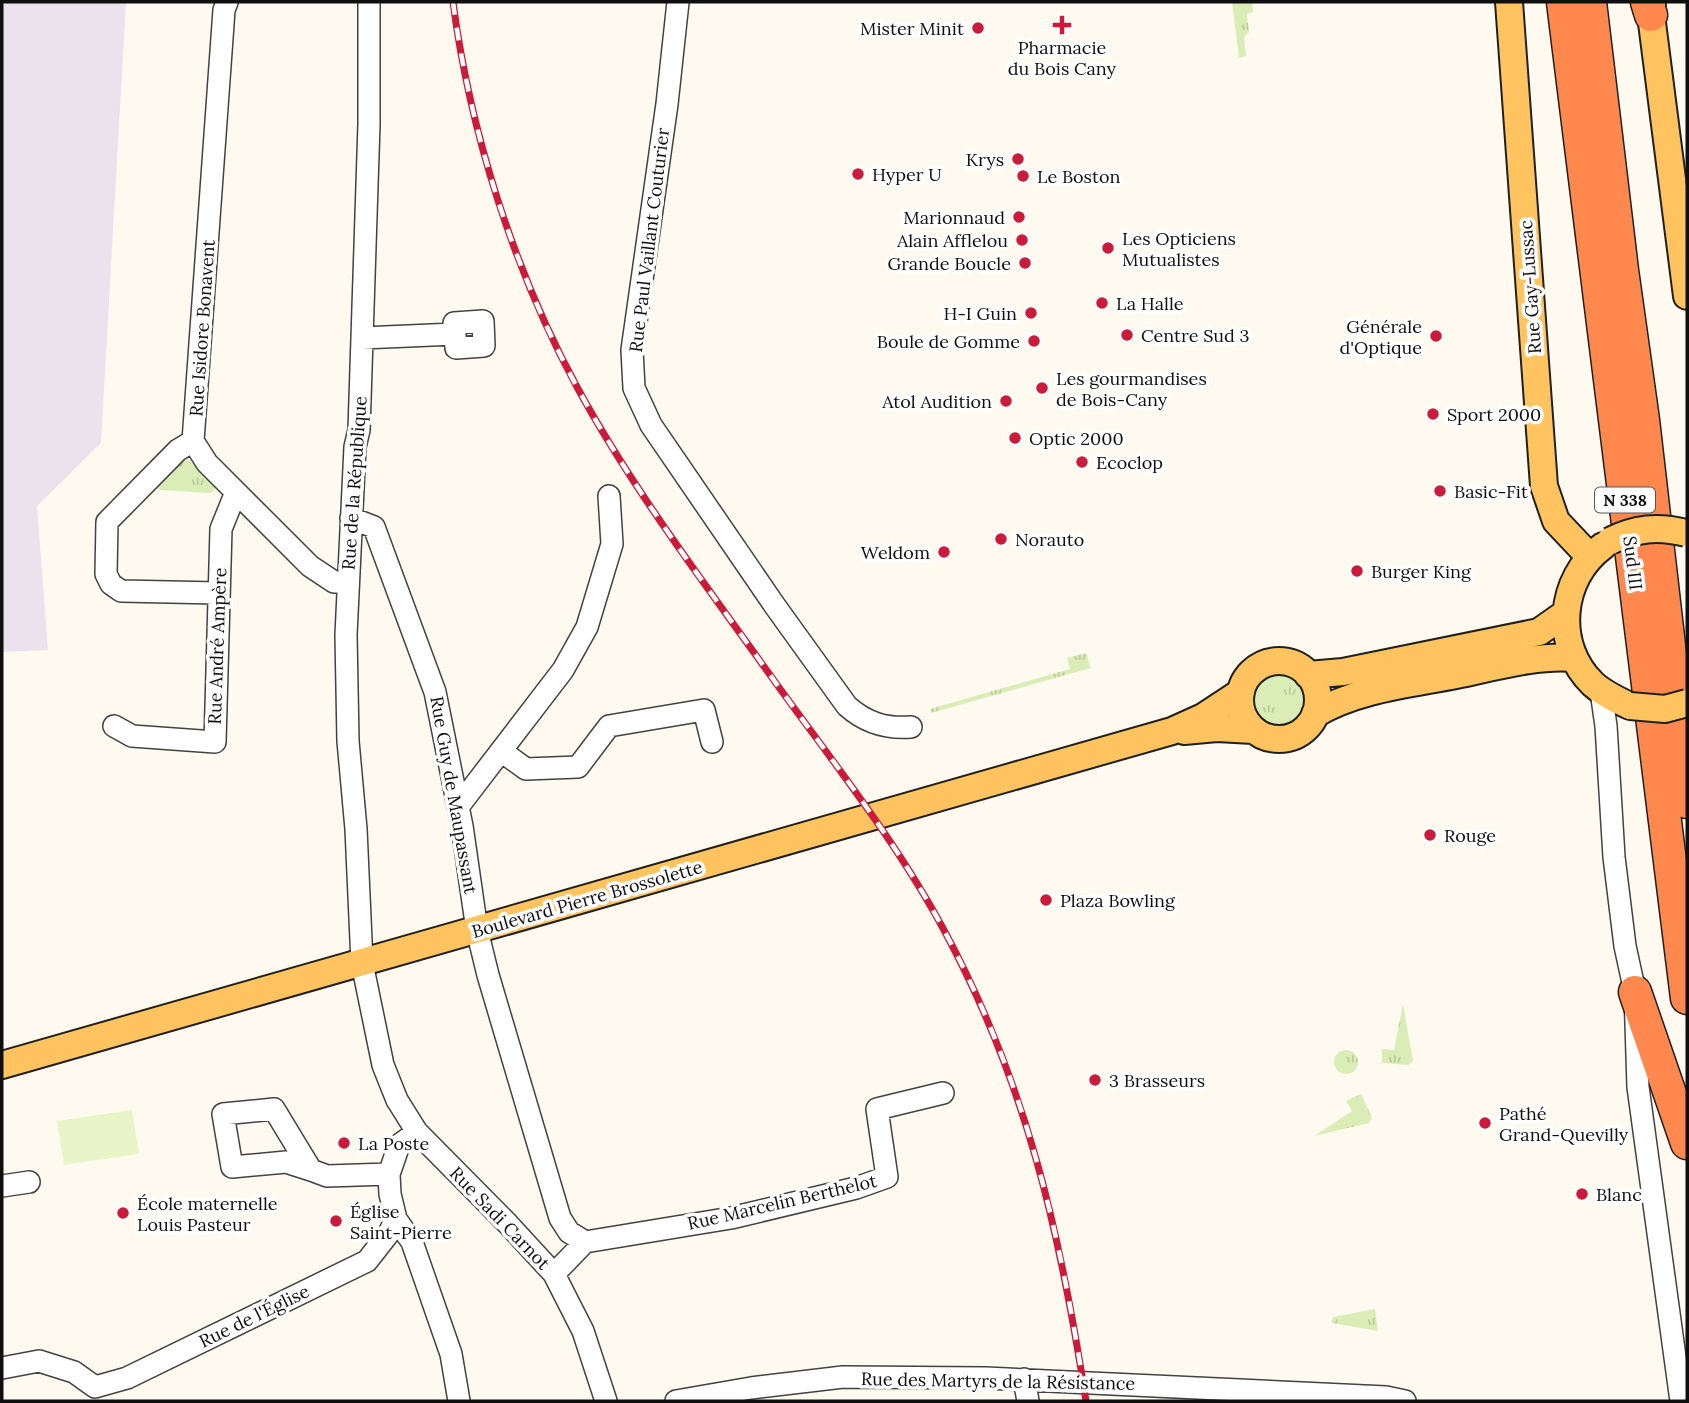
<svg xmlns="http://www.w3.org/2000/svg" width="1689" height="1403" font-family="Lora,serif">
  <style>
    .industrial { fill: #ebe2ee }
    .grass { fill: url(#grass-tufts) }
    .pitch { fill: #eaf4c9 }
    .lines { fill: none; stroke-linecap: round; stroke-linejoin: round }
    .minor-casing { stroke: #424242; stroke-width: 24 }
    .major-casing { stroke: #202020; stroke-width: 30 }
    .highway-casing { stroke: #202020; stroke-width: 35 }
    .minor { stroke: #fff; stroke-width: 21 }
    .major { stroke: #ffc460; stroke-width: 26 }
    .highway { stroke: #ff884e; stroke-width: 32 }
    .rail-casing { stroke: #cb1b3a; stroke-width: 7 }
    .rail { stroke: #fff; stroke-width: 4.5; stroke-dasharray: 13; stroke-linecap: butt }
    .major-bridge-casing { stroke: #202020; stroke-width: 30; stroke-linecap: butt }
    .major-bridge { stroke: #ffc460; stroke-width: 26 }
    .poi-dot { fill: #cb1b3a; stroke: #fff; stroke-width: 2.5 }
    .labels { text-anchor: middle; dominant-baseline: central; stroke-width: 7; stroke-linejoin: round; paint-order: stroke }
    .shield { fill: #fff; stroke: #575757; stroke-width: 2 }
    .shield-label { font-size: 16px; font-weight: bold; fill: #0f0f0f }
    .poi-label { font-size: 18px; fill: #0f0f0f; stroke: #fff; text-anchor: start }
    .street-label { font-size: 18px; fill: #0f0f0f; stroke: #fff }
  </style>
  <defs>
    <pattern id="grass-tufts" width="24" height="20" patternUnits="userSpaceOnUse" patternTransform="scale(1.75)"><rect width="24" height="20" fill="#daedb6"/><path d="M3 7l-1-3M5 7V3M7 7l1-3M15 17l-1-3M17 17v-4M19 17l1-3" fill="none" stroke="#baca9b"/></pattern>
  </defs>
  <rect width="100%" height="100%" fill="#fffaf0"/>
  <path class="industrial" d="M2,2H126L101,443L37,506L48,650L2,652Z"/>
  <path class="grass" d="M1232,2H1252L1253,12L1247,14L1249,32L1244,37L1246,56L1239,58Z
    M187,458L216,484L215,490L210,493L161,490L154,488L174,463Z
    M1086,653L1091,668L931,713L930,709L1070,669L1067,658Z
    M1252 699a27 27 0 1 1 54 0a27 27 0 1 1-54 0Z
    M1403,1004L1413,1061L1408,1065L1382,1063V1049L1394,1050Z
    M1334 1062a12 12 0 1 1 24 0a12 12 0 1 1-24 0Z
    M1361,1094L1372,1118L1369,1123L1314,1136L1352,1111L1346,1101Z
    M1375,1309L1378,1331L1332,1323L1333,1317Z"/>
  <path class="pitch" d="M132,1110L139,1154L64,1165L57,1121Z"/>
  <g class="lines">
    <g class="minor-casing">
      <path id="minor" d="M227,2L224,10L193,441L207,463L310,566L334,582H348
        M369,2V124L359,430L355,447L346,635L348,741L356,829L362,963L383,1065L397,1100L417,1132L508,1224L554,1274L583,1331L606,1401
        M678,2L667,104L632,350L634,388L651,425L775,606L847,706C866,723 886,729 911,727
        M483,321L484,346L456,348L454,323Z
        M362,338L455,334
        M193,441L178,450L107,522L106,574L111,584L121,591L218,593
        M351,518L374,527L435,692L462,826L477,930L488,975L560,1218L569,1232L585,1242
        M1601,691L1606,726L1614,857L1625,946L1635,992L1638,1087L1681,1401
        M114,726L132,736L215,742L221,529L236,492
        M501,751L526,769L578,767L609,726L704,710L712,742
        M458,807L563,670L587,627L612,544L609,496
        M311,1170L286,1162L232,1167L223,1114L274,1109L311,1170L327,1176L389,1174
        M2,1186L29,1182
        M396,1219L412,1242L451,1354L459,1401
        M554,1274L585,1242L731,1218L856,1188L887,1177L877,1109L943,1093
        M2,1368L39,1361L74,1372L95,1387L127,1378L367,1261L389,1233L396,1219L390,1194L389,1174L399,1145L417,1132
        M1024,1379L1028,1401
        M676,1401L751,1388L843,1377L986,1378L1386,1397L1405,1401"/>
    </g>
    <g class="major-casing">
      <path id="major" d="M1509,2L1544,486L1556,521L1590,557
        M1652,2L1651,15L1687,296
        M1603,546C1559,578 1553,646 1593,684C1604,694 1617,700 1630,706
        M1240 700a39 39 0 1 1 78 0a39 39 0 1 1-78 0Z
        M1308,675L1343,672L1539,632L1566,613
        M1315,714C1357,689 1410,684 1456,675C1495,667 1535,655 1574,658
        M1184,731L1217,728L1253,730
        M2,1065L1172,731L1203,717L1241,692"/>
    </g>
    <g class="highway-casing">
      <path id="highway" d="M1563,2L1687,998
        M1590,2L1622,270L1643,420L1687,802
        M1647,2L1651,15
        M1635,992L1687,1143"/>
    </g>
    <use href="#minor" class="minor"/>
    <use href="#major" class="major"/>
    <use href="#highway" class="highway"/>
    <g class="rail-casing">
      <path id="rail" d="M453,2C470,132 514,271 577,387C634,492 709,589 778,686C836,766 898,844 945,932C1027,1085 1060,1232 1086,1401"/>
    </g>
    <use href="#rail" class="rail"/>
    <g class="major-bridge-casing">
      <path id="major-bridge" d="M1610,541C1636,528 1658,526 1686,533
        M1630,706L1665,709L1687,703"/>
    </g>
    <use href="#major-bridge" class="major-bridge"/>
  </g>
  <g class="poi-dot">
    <path d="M1058.5 14.5h7v7h7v7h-7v7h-7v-7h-7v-7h7z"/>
    <circle cx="978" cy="28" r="7"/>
    <circle cx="1018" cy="159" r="7"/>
    <circle cx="858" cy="174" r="7"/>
    <circle cx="1023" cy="176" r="7"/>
    <circle cx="1019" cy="217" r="7"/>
    <circle cx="1022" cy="240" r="7"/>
    <circle cx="1108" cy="248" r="7"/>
    <circle cx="1025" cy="263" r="7"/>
    <circle cx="1102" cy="303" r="7"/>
    <circle cx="1031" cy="313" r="7"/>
    <circle cx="1127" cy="335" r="7"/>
    <circle cx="1436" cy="336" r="7"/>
    <circle cx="1034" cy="341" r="7"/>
    <circle cx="1042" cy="388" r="7"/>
    <circle cx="1006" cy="401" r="7"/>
    <circle cx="1433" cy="414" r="7"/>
    <circle cx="1015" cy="438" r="7"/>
    <circle cx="1082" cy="462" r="7"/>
    <circle cx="1440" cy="491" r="7"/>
    <circle cx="1001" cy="539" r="7"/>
    <circle cx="944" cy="552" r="7"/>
    <circle cx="1357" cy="571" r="7"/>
    <circle cx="1430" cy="835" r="7"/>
    <circle cx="1046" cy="900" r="7"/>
    <circle cx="1095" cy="1080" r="7"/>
    <circle cx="1485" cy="1123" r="7"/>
    <circle cx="344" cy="1143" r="7"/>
    <circle cx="1582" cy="1194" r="7"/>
    <circle cx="123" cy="1213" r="7"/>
    <circle cx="336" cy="1221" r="7"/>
  </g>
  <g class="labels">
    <rect class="shield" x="1595" y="487.5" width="60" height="25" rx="5"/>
    <g class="shield-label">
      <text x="1625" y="500">N 338</text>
    </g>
    <g class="poi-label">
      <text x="964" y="28" text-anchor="end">Mister Minit</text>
      <text x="1062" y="47" text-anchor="middle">Pharmacie<tspan x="1062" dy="21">du Bois Cany</tspan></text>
      <text x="1004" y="159" text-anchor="end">Krys</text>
      <text x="872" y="174">Hyper U</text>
      <text x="1037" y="176">Le Boston</text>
      <text x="1005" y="217" text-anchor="end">Marionnaud</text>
      <text x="1122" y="238">Les Opticiens<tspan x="1122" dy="21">Mutualistes</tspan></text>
      <text x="1008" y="240" text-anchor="end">Alain Afflelou</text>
      <text x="1011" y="263" text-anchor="end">Grande Boucle</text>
      <text x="1116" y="303">La Halle</text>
      <text x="1017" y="313" text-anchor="end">H-I Guin</text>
      <text x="1422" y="326" text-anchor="end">Générale<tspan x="1422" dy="21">d'Optique</tspan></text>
      <text x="1141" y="335">Centre Sud 3</text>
      <text x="1020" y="341" text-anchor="end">Boule de Gomme</text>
      <text x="1056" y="378">Les gourmandises<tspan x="1056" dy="21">de Bois-Cany</tspan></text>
      <text x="992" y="401" text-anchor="end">Atol Audition</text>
      <text x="1447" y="414">Sport 2000</text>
      <text x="1029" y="438">Optic 2000</text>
      <text x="1096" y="462">Ecoclop</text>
      <text x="1454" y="491">Basic-Fit</text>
      <text x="1015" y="539">Norauto</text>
      <text x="930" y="552" text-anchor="end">Weldom</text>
      <text x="1371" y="571">Burger King</text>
      <text x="1444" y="835">Rouge</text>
      <text x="1060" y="900">Plaza Bowling</text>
      <text x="1109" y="1080">3 Brasseurs</text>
      <text x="1499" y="1113">Pathé<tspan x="1499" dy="21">Grand-Quevilly</tspan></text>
      <text x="358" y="1143">La Poste</text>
      <text x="1596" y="1194">Blanc</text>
      <text x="137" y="1203">École maternelle<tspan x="137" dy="21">Louis Pasteur</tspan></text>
      <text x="350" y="1211">Église<tspan x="350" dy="21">Saint-Pierre</tspan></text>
    </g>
    <g class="street-label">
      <text transform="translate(649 240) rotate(-83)">Rue Paul Vaillant Couturier</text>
      <text transform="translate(1530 287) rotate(-94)">Rue Gay-Lussac</text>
      <text transform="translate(202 328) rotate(-86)">Rue Isidore Bonavent</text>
      <text transform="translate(354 483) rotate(-86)">Rue de la République</text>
      <text transform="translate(1633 563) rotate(83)">Sud III</text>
      <text transform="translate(217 646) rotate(-88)">Rue André Ampère</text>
      <text transform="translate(454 795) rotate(80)">Rue Guy de Maupassant</text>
      <text transform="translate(587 899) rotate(-16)">Boulevard Pierre Brossolette</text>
      <text transform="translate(782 1202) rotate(-13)">Rue Marcelin Berthelot</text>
      <text transform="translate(500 1218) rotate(46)">Rue Sadi Carnot</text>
      <text transform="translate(254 1316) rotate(-26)">Rue de l'Église</text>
      <text transform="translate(998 1381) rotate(1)">Rue des Martyrs de la Résistance</text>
    </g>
  </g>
  <rect width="1689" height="1403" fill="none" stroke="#0f0f0f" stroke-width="7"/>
</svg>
